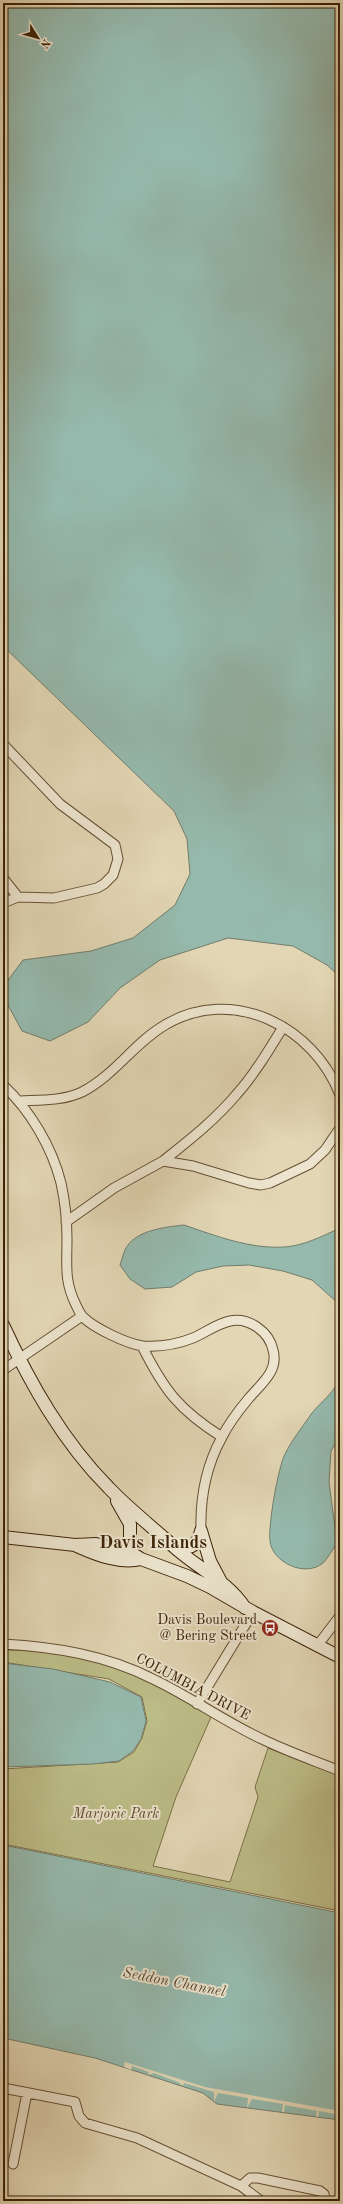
<svg xmlns="http://www.w3.org/2000/svg" width="343" height="2204" font-family="'Old Standard TT',serif">
  <style>
    .green { fill: #bcbc87; stroke: #7c6f47 }
    .water { fill: #95b9ad; stroke: #727d6b }
    .pier { fill: #e2d6b4 }
    .lines { fill: none; stroke-linecap: round; stroke-linejoin: round }
    .street-casing { stroke: #664f32; stroke-width: 11 }
    .secondary-casing { stroke: #3d2207; stroke-width: 14 }
    .street { stroke: #ece4ce; stroke-width: 9 }
    .secondary { stroke: #ece4ce; stroke-width: 12 }
    .labels { text-anchor: middle; dominant-baseline: central; stroke-width: 4; stroke-linejoin: round; paint-order: stroke }
    .poi-label { font-size: 14px; fill: #3d2207; stroke: #ece4ce; text-anchor: end }
    .street-label { font-size: 14px; fill: #3d2207; stroke: #ece4ce }
    .park-label { font-size: 14px; font-style: italic; fill: #5d4827; stroke: #ece4ce }
    .water-label { font-size: 15px; font-style: italic; fill: #534830; stroke: #ece4ce }
    .district-label { font-size: 18px; font-weight: bold; fill: #3d2207; stroke: #ece4ce }
  </style>
  <rect width="100%" height="100%" fill="#e2d6b4"/>
  <filter id="stains"><feTurbulence type="fractalNoise" baseFrequency=".005" numOctaves="4"/><feColorMatrix values="0 0 0 0 .2 0 0 0 0 .09 0 0 0 0 .02 0 0 0 .5 -.17"/></filter>
  <radialGradient id="worn" r=".72"><stop offset=".6" stop-color="#630" stop-opacity="0"/><stop offset="1" stop-color="#630" stop-opacity=".3"/></radialGradient>
  <path class="green" d="M3,1650C48,1650 92,1657 134,1674C159,1683 188,1703 211,1717L176,1797L153,1866L230,1882L258,1797L255,1787L268,1748L340,1776V1911L3,1844V1769L118,1762L134,1752L142,1738L147,1721L142,1697L109,1679L3,1662Z"/>
  <path class="water" d="M3,3H340V977L327,965L293,946L228,938L160,960L120,988L88,1022L50,1041L22,1031L3,996V987L23,960L91,951L133,938L175,905L190,874L187,839L174,811L3,646Z
    M184,1225C216,1236 250,1249 284,1247C303,1246 323,1236 340,1228V1308L338,1303L312,1280L283,1271L249,1265L223,1266L196,1272L172,1287L145,1289L130,1279L120,1265C122,1260 123,1254 125,1250C134,1230 166,1227 184,1225Z
    M340,1377V1436L331,1451L329,1482L337,1543C333,1549 328,1558 323,1563C305,1578 272,1562 270,1541C268,1525 278,1468 285,1454C292,1440 303,1426 312,1413C321,1402 336,1391 340,1377Z
    M3,1663L53,1669L110,1682L141,1697L146,1721L141,1739L133,1751L119,1761L93,1764L3,1767Z
    M3,1845L340,1913V2120L217,2104L203,2093L95,2058L3,2038Z"/>
  <path class="pier" d="M125,2062L205,2087L340,2111V2115L319,2111L318,2117L316,2116L317,2111L285,2105L284,2112H282L283,2104L252,2099L247,2108L248,2098L218,2093L214,2102V2092L184,2083L183,2086L178,2082L154,2073L148,2075L149,2072L132,2066L131,2070L124,2067Z"/>
  <g class="lines">
    <g class="street-casing">
      <path id="street" d="M3,744L60,804L115,845L118,859L113,875L104,884L97,888L54,898L18,897L3,903
        M3,878L18,897
        M3,1085C30,1110 52,1147 61,1183C65,1201 67,1221 67,1239C67,1265 64,1281 76,1305C78,1309 80,1314 83,1317C94,1328 127,1344 143,1346C159,1347 178,1344 193,1338C205,1333 216,1324 230,1321C248,1317 269,1331 273,1350C279,1371 261,1384 249,1398C239,1410 229,1423 222,1437C206,1466 200,1499 201,1531
        M20,1101C40,1100 63,1101 82,1092C115,1075 134,1043 165,1025C232,985 314,1026 340,1095
        M163,1161C188,1141 215,1120 236,1095C254,1075 269,1050 283,1027
        M66,1222L114,1188L163,1161L193,1166L249,1183L261,1185L270,1183L310,1164L325,1150L340,1128
        M142,1346C164,1390 179,1410 222,1437
        M3,1370L82,1316
        M3,1644C55,1647 106,1655 153,1679C191,1697 225,1722 264,1740C289,1752 315,1761 340,1771
        M317,1646L340,1616
        M197,1704L253,1612
        M3,2088L75,2102L79,2116L85,2123L137,2138L241,2186L261,2201
        M13,2164L27,2093
        M241,2186L250,2178H258L320,2191L324,2194L326,2201"/>
    </g>
    <g class="secondary-casing">
      <path id="secondary" d="M3,1325C30,1383 63,1442 109,1488C128,1508 151,1526 172,1545C195,1567 228,1581 245,1608
        M117,1501L130,1524V1552
        M201,1531L210,1561L220,1580
        M3,1537L75,1545L96,1544L130,1552L141,1559L187,1576L210,1587L253,1612L340,1657
        M77,1546C97,1555 120,1564 141,1559
        M173,1546C188,1550 197,1548 201,1531"/>
    </g>
    <use href="#street" class="street"/>
    <use href="#secondary" class="secondary"/>
  </g>
  <defs>
    <g id="bus-disc" transform="scale(0.9)"><circle r="9.5" fill="#8f2418" stroke="#ece4ce"/><path d="M-5-6H5V4H4V6H2V4H-2V6H-4V4H-5ZM-3.5-4V0h7V-4ZM-3.5 1.2v1.5H-2V1.2ZM2 1.2v1.5H3.5V1.2Z" fill="#fff"/></g>
  </defs>
  <g fill-rule="evenodd">
    <use href="#bus-disc" x="270" y="1628"/>
  </g>
  <g class="labels">
    <g class="poi-label">
      <text x="257" y="1620">Davis Boulevard<tspan x="257" dy="16">@ Bering Street</tspan></text>
    </g>
    <g class="street-label">
      <text transform="translate(193 1687) rotate(28)">COLUMBIA DRIVE</text>
    </g>
    <g class="park-label">
      <text x="116" y="1814">Marjorie Park</text>
    </g>
    <g class="water-label">
      <text transform="translate(174 1983) rotate(11)">Seddon Channel</text>
    </g>
    <g class="district-label">
      <text x="153" y="1543">Davis Islands</text>
    </g>
  </g>
  <rect width="343" height="2204" fill="none" stroke="#e2d6b4" stroke-width="16"/>
  <rect x="4" y="4" width="335" height="2196" fill="none" stroke="#3d2207" stroke-width="2"/>
  <rect x="8" y="8" width="327" height="2188" fill="none" stroke="#3d2207"/>
  <g transform="translate(38 38) rotate(127)" stroke="#ece4ce" stroke-width="3" paint-order="stroke">
  <path d="M0-3L7 15L0 10L-7 15Z" fill="#3d2207"/>
  <text y="-6" font-size="11" font-weight="bold" text-anchor="middle" fill="#3d2207">N</text>
  </g>
  <rect width="100%" height="100%" filter="url(#stains)"/>
  <rect width="100%" height="100%" fill="url(#worn)"/>
</svg>
